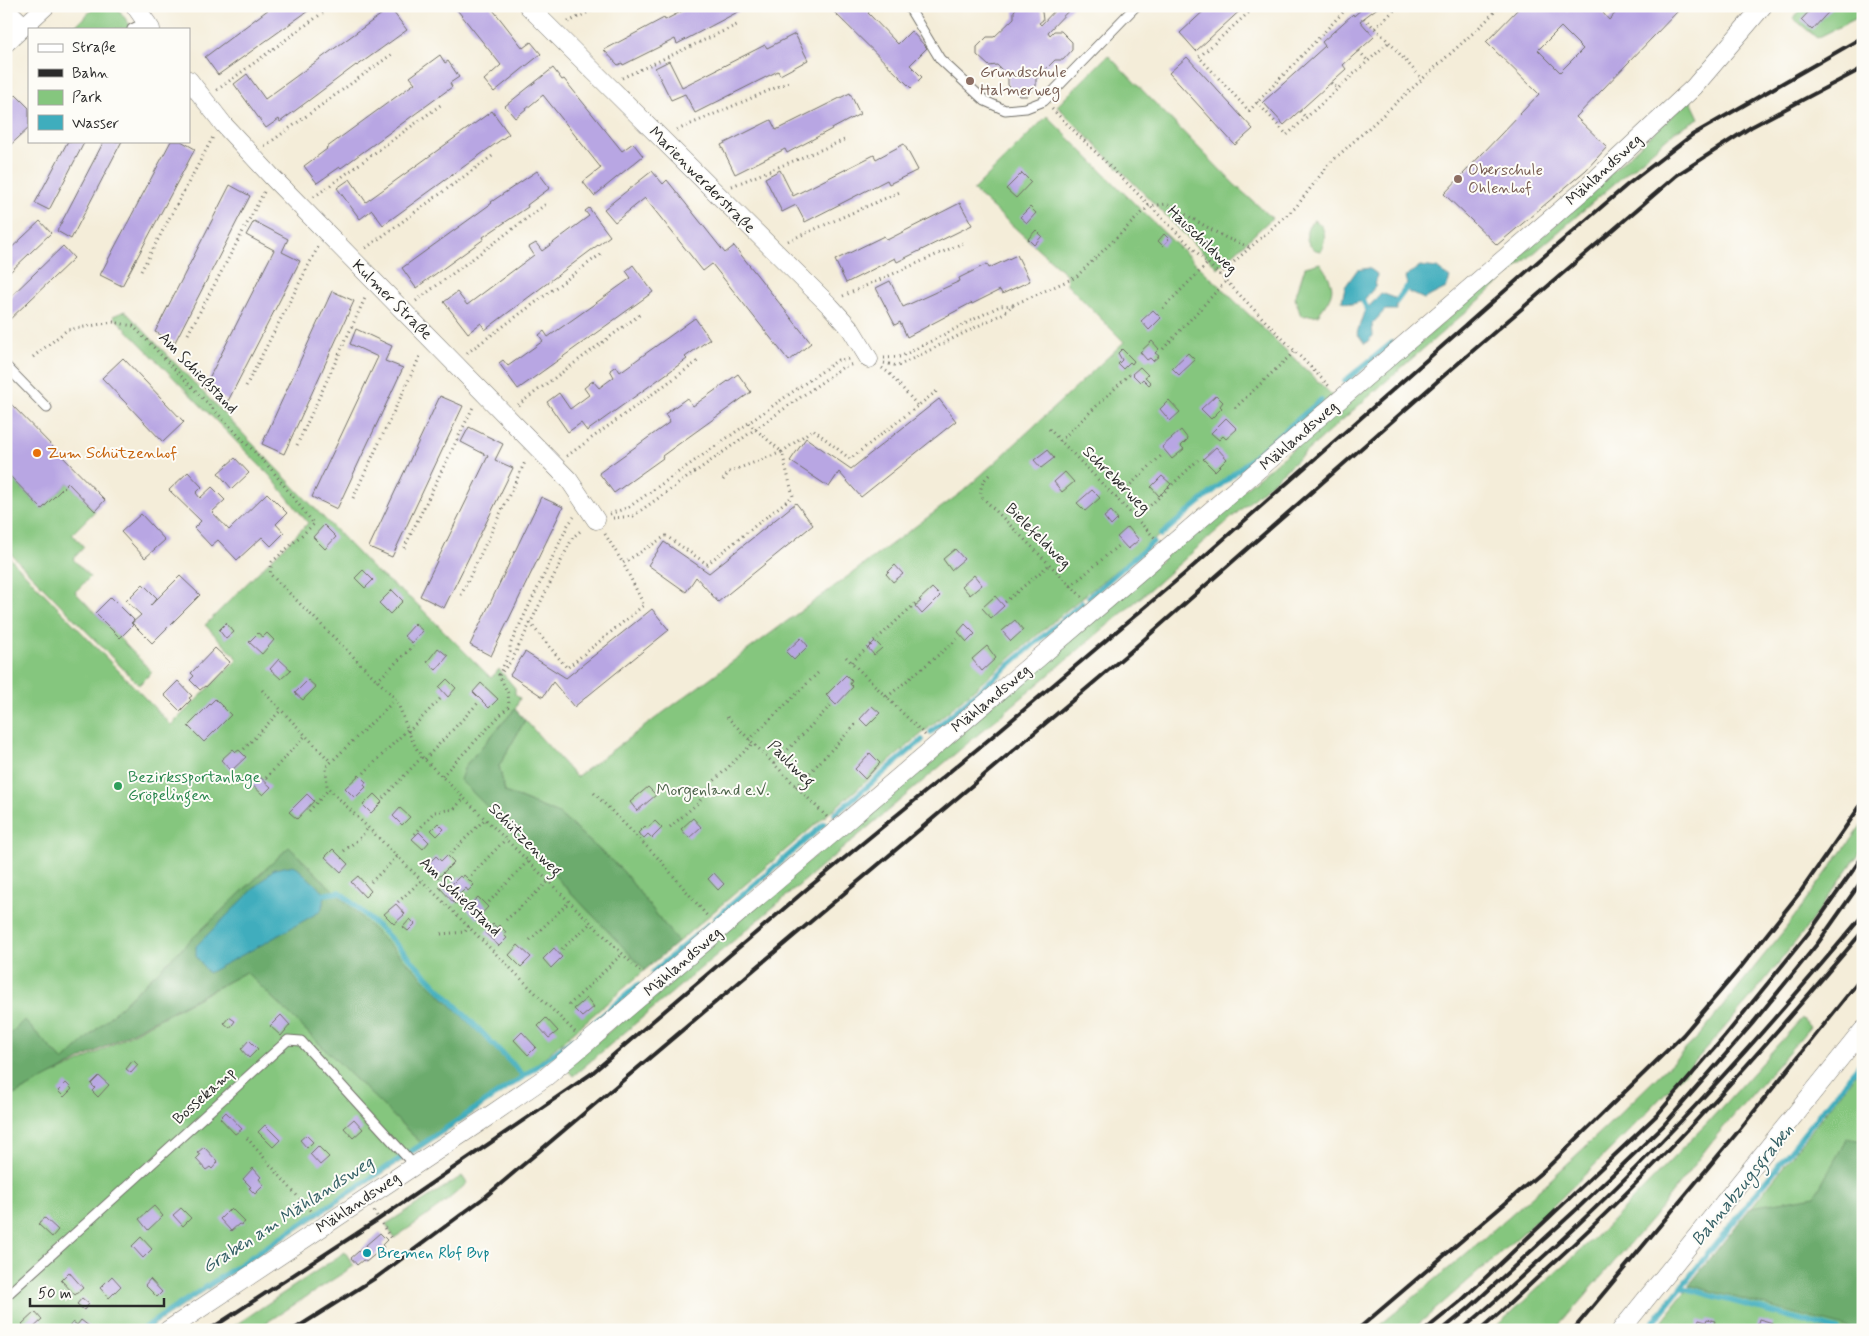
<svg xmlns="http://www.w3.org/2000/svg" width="1869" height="1336" font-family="Mynerve,sans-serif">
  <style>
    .green { fill: #85c67e; stroke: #587854 }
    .forest { fill: #6cab6d; stroke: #4c6b4c }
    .water { fill: #3fadbd; stroke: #356c74 }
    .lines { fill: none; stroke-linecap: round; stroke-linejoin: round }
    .stream { stroke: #3fadbd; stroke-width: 5.5 }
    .building { fill: #b8a6e3; fill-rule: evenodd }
    .lane-casing { stroke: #716f68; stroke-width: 11 }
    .street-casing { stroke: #716f68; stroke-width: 19 }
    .path { stroke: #716f68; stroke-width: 3; stroke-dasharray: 1 4; stroke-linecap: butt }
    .lane { stroke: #fff; stroke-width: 9 }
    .street { stroke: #fff; stroke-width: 18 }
    .rail { stroke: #2b2b2b; stroke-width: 4 }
    .education-dot { fill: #8d6e63; stroke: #fdfcf7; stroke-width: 2 }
    .food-dot { fill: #e8710a; stroke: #fdfcf7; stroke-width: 2 }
    .leisure-dot { fill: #2e9e5b; stroke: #fdfcf7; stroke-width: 2 }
    .culture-dot { fill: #0f9aa8; stroke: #fdfcf7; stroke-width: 2 }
    .labels { text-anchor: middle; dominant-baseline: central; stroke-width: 4; stroke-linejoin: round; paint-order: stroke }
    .education-label { font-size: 16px; fill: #785e54; stroke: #fdfcf7; text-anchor: start }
    .street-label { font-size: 16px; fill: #2b2b2b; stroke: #fdfcf7 }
    .food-label { font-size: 16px; fill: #c56008; stroke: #fdfcf7; text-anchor: start }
    .leisure-label { font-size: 16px; fill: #27864d; stroke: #fdfcf7; text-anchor: start }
    .park-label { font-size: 16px; fill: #4a6148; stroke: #fdfcf7 }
    .culture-label { font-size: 16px; fill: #0d838f; stroke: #fdfcf7; text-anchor: start }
    .water-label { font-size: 18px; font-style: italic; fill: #335f65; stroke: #fdfcf7 }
  </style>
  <rect width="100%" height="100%" fill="#fdfcf7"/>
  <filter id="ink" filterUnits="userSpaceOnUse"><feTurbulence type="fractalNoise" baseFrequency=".02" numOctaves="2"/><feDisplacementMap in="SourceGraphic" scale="10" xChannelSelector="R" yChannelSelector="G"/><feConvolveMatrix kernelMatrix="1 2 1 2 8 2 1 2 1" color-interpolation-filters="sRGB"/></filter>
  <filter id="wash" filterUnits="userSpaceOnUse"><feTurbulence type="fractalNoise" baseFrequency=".0096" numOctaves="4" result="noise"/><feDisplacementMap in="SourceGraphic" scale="20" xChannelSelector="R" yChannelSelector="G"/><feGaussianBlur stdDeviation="1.12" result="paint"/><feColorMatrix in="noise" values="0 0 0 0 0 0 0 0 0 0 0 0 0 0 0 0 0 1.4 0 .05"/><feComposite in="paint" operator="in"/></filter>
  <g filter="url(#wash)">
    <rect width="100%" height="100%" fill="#f4edd9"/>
    <path class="green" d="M96,6H116L133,29H72Z
      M1803,6H1863V15L1817,38L1793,18Z
      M1108,55L1235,185L1272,218L1218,268L1057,106Z
      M1690,99L1699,118L1674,132L1408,362L1153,587L573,1076L566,1068L1248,486L1408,353L1556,224Z
      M1047,116L1148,217L1333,396L1068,609L678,942L622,870L559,814L505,792L499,766L525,720L576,777L962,492L1001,457L1124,342L1067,284L1066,274L973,190Z
      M1314,220C1327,227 1326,239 1321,251C1305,250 1302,229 1314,220Z
      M1320,263C1337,288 1335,292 1318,315L1301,316L1295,298L1305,267Z
      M125,311L374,570L416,603L491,678L499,669L515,688V694L520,698L515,709L465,766L461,780L512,831L645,970L523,1076L289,847L63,1061L24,1020L6,1038V554L171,725L238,659L205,625L308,523L271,477L113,316Z
      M6,472L42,509L68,483L95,511L72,534L84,547L73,559L90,577L75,592L152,672L139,685L6,549Z
      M1863,823V848L1805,930L1749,1000L1690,1067L1629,1131L1549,1210L1412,1330H1374L1460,1259L1547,1183L1606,1127L1699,1036L1786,928Z
      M246,972L424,1146L146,1330H6V1099L47,1077L82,1061Z
      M1802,1018L1810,1027L1717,1135L1653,1217L1555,1330H1492L1604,1229L1708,1122Z
      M1863,1065V1330H1655Z
      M462,1176L467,1183C445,1204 420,1221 394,1238L386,1224Z
      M345,1252L354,1266L255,1330H228Z"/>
    <path class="forest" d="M515,709L525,720L499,766L505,792L559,814L622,870L678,942L645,970L512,831L460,780L465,766Z
      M289,847L523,1076L478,1110L424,1146L246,972L6,1099V1038L24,1020L63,1061Z
      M1847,1138L1863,1141V1330H1856L1689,1285L1751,1207L1815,1196Z"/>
    <path class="water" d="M1420,266L1437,268L1450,278L1446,288L1424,299L1409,292L1405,277Z
      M1369,268L1377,274L1375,287L1363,301L1352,304L1342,301L1345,287L1357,270Z
      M1381,293L1395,298L1397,310H1385L1372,324L1373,336L1365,344L1357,333L1364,312Z
      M294,865L326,894L321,911L263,944L208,973L196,956V946L274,869Z"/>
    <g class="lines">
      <path class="stream" d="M1363,301L1367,308
        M1396,302L1407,287
        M1345,381L1392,343
        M1161,535L1321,400
        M1089,597L1153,542
        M931,732L1082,603
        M835,814L922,740
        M326,894L340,892L387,935L524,1076
        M716,918L824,824
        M653,972L709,924
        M582,1033L638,985
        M409,1153L524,1076L574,1039
        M1681,1287L1838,1330
        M141,1330L401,1158
        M1647,1330L1863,1060"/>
    </g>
    <g id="blocks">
      <path class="building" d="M273,6H315L218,75L205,57Z
        M454,6H490L523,48L531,42L541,54L494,92L484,80L501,65Z
        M692,6H749L677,44L675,39L623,65L622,63L618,65L604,50L664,18L665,20Z
        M828,6H875L868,13L898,44L911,31L927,48L910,65L922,77L911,88Z
        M1018,6H1036L1042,12L1043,20L1039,23L1041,25L1059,6H1073L1048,32L1050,35L1054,31H1061L1072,42V50L1063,60H1055L1036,79V86L1027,96H1019L1008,85V76L997,65L989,66L977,55V47L987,37H994L1014,18V11Z
        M1209,6H1245L1196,51L1180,33Z
        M1365,6H1380L1360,21L1374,37L1343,65L1346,69L1284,125L1263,102L1325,46L1322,42L1353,14L1354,16Z
        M1521,6H1563L1567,11L1571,6H1610L1603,13L1609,20L1622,6H1673L1678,11L1576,117L1607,147L1586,170L1497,245L1444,194L1539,94L1486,42ZM1561,27L1583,49L1560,72L1538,50Z
        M1814,6H1834L1812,30L1801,20Z
        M390,8L407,30L357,66L356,65L280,122L279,119L266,128L234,84L247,74L265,99Z
        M795,34L808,60L780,75L778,71L695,113L685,94L671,100L655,68L669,61L682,87L765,45L767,48Z
        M440,55L445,63L448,61L459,77L450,83L452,87L341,168L340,167L317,183L304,166L327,149L326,148L415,83L410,77Z
        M1187,57L1253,129L1235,145L1169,73Z
        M553,68L562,80L564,79L622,151L633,143L643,156L594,196L583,182L601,168L543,95L515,118L505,106Z
        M850,93L860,114L787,153L785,149L735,174L721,145L771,120L776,130Z
        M16,95L29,108V128L6,149V104Z
        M492,111L509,134L383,225L372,210L360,219L337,188L350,179L366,202Z
        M68,141H85L49,210L35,203Z
        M104,141H122L71,239L57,231Z
        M171,141H181L195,149L122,286L100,275Z
        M904,144L918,170L889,184L887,180L805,222L796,205L782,212L765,178L780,170L793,196L874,155L876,159Z
        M537,171L550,188L527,205L528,207L483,237L484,239L416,288L402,268L492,203L491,202Z
        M652,171L663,184L667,180L725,253L734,246L811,343L789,361L712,264L703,271L645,198L615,222L604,209Z
        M1022,173L1031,182L1016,198L1006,189Z
        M230,185L250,196L175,342L155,332Z
        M960,203L972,225L897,262L895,258L846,283L835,260L884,236L887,240Z
        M1030,207L1036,213L1027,223L1020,217Z
        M589,208L610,236L485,330L481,323L468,333L444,302L457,292L467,305L534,255L529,247L536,243L542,251L589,216L585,211Z
        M40,221L51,233L9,273L6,270V253Z
        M254,221L288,239L282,252L300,261L228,401L204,388L274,250L246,235Z
        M1036,230L1042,236L1034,245L1028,239Z
        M1164,234L1169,239L1163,246L1158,241Z
        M63,246L74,258L6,323V301Z
        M1017,255L1030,281L1002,294L1000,290L972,304L971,303L907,337L900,322L895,325L876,288L890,281L903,307L960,281L959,278L987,264L989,268Z
        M633,265L653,292L518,389L499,363L503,360L508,366L543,341L539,335L544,331L548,337L631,278L626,271Z
        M332,291L354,301L284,454L262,444Z
        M1153,310L1161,318L1149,330L1141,321Z
        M695,318L710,339L685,357L687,359L587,431L581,423L568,432L547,402L559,393L570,409L589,395L584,388L590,383L593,381L599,388L614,377L610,370L616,366L620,372Z
        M356,329L392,346L385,361L403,368L337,509L312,497L378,357L350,344Z
        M1152,341L1159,349L1155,353L1159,356L1153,361L1150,358L1147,360L1140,352Z
        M1122,349L1134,361L1132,364L1130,362L1123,369L1118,364L1122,360L1118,353Z
        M1188,353L1195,360L1179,375L1172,368Z
        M123,358L184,422L163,442L102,378Z
        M1140,367L1148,375L1145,377L1151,383L1149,385L1143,379L1140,382L1132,374Z
        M738,374L751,392L662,456L663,458L614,493L599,473L670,422L665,414L687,398L693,406Z
        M1216,395L1223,402L1220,406L1222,408L1211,419L1201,409Z
        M440,396L463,406L392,557L369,547Z
        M6,399L105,500L95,511L68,483L42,509L6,472Z
        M939,399L956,421L861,497L839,472L829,487L790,461L806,438L851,469Z
        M1169,400L1180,412L1170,421L1160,409Z
        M1226,418L1237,429L1226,439L1223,436L1219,440L1211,433Z
        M469,427L503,444L495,460L513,468L444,608L420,596L488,456L461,442Z
        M1181,430L1188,439L1181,446L1184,449L1172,459L1162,447Z
        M1216,447L1227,459L1215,471L1203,459Z
        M1047,450L1054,458L1041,468L1034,460Z
        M235,458L249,473L232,489L218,473Z
        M188,472L202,487L196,493L200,498L212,487L225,500L212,512L229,530L267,493L287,513L276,524L284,533L271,546L262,537L237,560L218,540L211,546L194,528L201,521L169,490Z
        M1065,472L1074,482L1062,492L1054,482Z
        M1162,476L1171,484L1159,496L1151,487Z
        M1092,490L1100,498L1085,511L1077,503Z
        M541,497L563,507L491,656L470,645Z
        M796,503L813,525L718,602L696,577L686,592L648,565L664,542L709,573Z
        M1111,511L1118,519L1111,526L1104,517Z
        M141,514L165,540L145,558L121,532Z
        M324,525L336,537L325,549L313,537Z
        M1128,527L1139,540L1128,549L1117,537Z
        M955,549L964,559L951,570L943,559Z
        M895,565L903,574L893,582L886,574Z
        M363,570L373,580L365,588L355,578Z
        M974,575L982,585L970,595L962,586Z
        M180,576L200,595L152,643L132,623L141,615L126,601L143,584L157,598L150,606Z
        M932,588L940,596L922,614L915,606L921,601L919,600Z
        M392,590L403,601L390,614L379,603Z
        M995,596L1004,606L991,618L982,608Z
        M111,597L134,620L131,623L133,625L120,638L95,613Z
        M652,609L669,630L574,707L553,682L543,697L510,675L525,652L566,678Z
        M1015,620L1023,630L1011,641L1002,631Z
        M226,623L234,632L226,639L219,630Z
        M415,624L423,631L412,643L404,636Z
        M965,624L975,634L967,642L958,632Z
        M258,633L263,637L267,633L274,640L262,654L249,642Z
        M801,638L808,646L794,660L786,652Z
        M875,641L882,648L874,655L868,648Z
        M987,646L996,658L982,671L972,659Z
        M215,648L230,662L206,687L205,686L200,690L190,680L194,676L191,673Z
        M438,648L448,656L436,670L427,662Z
        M279,659L291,670L281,679L270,669Z
        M846,675L852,681L850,684L853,687L836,705L826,695Z
        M447,679L456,688L448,697L439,687Z
        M308,680L316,687L303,700L295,693Z
        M178,681L192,696L189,698L191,700L180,711L164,695Z
        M481,683L498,699L489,708L473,692Z
        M215,699L231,715L204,742L188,726Z
        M872,706L880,713L867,726L860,719Z
        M233,749L236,752L239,750L246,757L231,771L221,760Z
        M870,753L880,763L865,779L855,769Z
        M258,775L271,787L263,795L250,783Z
        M359,775L366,782L364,785L366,787L355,798L345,788Z
        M648,787L656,795L637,811L630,802Z
        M307,794L314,801L297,819L289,812Z
        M374,794L382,802L371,813L363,805Z
        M400,808L410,817L402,825L393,816Z
        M693,818L701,827L689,838L681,829Z
        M655,821L662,828L652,838L648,834L644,838L638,833L645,826L647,828Z
        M438,823L444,829L437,836L431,830Z
        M419,832L429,842L423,849L412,839Z
        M333,849L348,864L341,872L325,857Z
        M447,855L454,862L438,878L426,866L436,856L441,861Z
        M714,873L724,884L718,890L708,879Z
        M464,875L474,885L468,891L466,888L459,895L462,898L455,904L439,887L445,881L450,886L460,876L462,878Z
        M358,876L371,891L365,897L351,882Z
        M478,897L488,907L477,919L466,908Z
        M396,904L405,914L394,924L384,914Z
        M410,919L415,924L408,931L403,927Z
        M493,924L497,928L499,925L506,932L504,935L507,938L499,946L485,933Z
        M518,945L531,957L521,967L509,955Z
        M554,948L562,957L551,968L543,959Z
        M587,998L594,1007L582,1017L574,1009Z
        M281,1015L290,1025L281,1036L270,1026Z
        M229,1017L235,1021L230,1028L224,1023Z
        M546,1018L558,1031L549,1038L538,1026Z
        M522,1032L536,1047L528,1055L514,1040Z
        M249,1040L258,1049L249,1058L241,1049Z
        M133,1060L138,1065L131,1073L126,1069Z
        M99,1076L109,1085L98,1097L92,1091L95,1088L91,1084Z
        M66,1083L72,1089L64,1097L58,1091Z
        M226,1112L242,1129L235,1134L220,1118Z
        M354,1119L363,1129L353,1138L344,1128Z
        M265,1125L280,1140L273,1147L258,1132Z
        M306,1135L313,1142L307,1148L300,1140Z
        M318,1146L329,1157L320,1165L310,1154Z
        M204,1147L218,1162L212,1169L210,1167L206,1170L196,1159L200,1155L197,1153Z
        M253,1168L261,1177L259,1179L264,1185L255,1194L249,1188L251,1187L243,1179Z
        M154,1206L163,1216L148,1230L139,1219Z
        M181,1208L191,1218L183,1226L173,1215Z
        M231,1208L245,1222L241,1225L239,1224L231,1231L220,1219Z
        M45,1218L58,1230L52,1237L38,1224Z
        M380,1233L387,1240L382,1245L384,1247L366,1262L363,1260L357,1265L351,1258Z
        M141,1237L152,1249L143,1258L132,1246Z
        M69,1272L83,1288L75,1295L61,1280Z
        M112,1276L121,1286L109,1298L100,1288Z
        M150,1279L162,1292L157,1297L145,1285Z
        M82,1298L89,1304L84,1310L77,1304Z
        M35,1312L42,1320L31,1330H28L22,1324Z
        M1707,1319L1715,1321L1713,1330H1696L1699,1320L1706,1322Z
        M1759,1319L1773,1323L1771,1330H1756Z
        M81,1320L90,1327L87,1330H69L68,1328L73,1322L77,1325Z"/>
    </g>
  </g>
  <g filter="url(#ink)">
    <use href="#blocks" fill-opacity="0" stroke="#716f68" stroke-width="1"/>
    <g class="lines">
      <g class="lane-casing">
        <path id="lane" d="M908,6L940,59L985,101L1005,110L1026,108L1044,101L1136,6
          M132,29L146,22
          M6,366L47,408
          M6,1296L288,1040L301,1041L414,1165"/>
      </g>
      <g class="street-casing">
        <path id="street" d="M135,6L151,29
          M528,6L830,306L850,328L869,359
          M6,9L24,26
          M6,43L46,6
          M189,80L224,125L274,179L569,480L596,520
          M168,1330L489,1116L546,1077L584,1045L1095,610L1585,189L1694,87L1763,6
          M1621,1330L1863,1030"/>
      </g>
      <path class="path" d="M1256,6L1199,57L1249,111L1349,6
        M1353,6L1359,12
        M1364,18L1389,42L1422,79
        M568,22L601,6
        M1375,28L1399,6
        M1359,51L1368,61
        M622,78L739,24
        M1331,83L1338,89
        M217,90L332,6
        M1257,102L1287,135L1389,42
        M1052,109L1229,284L1329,386
        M1300,111L1306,118
        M677,130L789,82
        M265,146L392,54
        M732,186L847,139
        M314,197L442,104
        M788,241L902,191
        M366,248L495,154
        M141,271L213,137
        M1219,275L1296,207L1329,164L1484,23L1500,6
        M843,296L963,243
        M416,301L546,204
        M1163,308L1207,264
        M188,334L264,192
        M1163,349L1226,281
        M467,353L601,254
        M33,357L67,330L113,322L133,326L271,469L314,524L272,562L270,574L396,699
        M884,358L900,357L1000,306L1013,305
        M884,363L898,366L1004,313L1013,305L1076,277L1149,206L1167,204L1226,238L1249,247
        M882,368L889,373L918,406
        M246,386L318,247
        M518,405L642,313
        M1235,408L1295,351
        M1049,429L1155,538
        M1060,441L1130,374
        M297,445L366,296
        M567,456L698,361
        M989,475C982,482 980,487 981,496L1084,599
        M723,480L729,472L782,452L748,423
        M353,498L421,354
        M1116,498L1162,455
        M610,514L629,507L838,360L851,359
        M613,518L633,516L843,367L854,364
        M1136,519L1198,460
        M605,534L623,563
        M404,548L474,405
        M1071,586L1120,544
        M461,595L526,460
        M1005,602L1049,565
        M530,623L567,668L644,605L623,563L666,536L707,564L793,496L782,452L813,429L850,459L937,391
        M846,657L925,735
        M852,662L918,601
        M499,675L512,660L573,537L583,529
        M377,681L413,646
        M262,690L331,762
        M887,697L959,638
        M727,717L827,817
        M408,732L440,699
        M749,740L820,671
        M244,749L281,710
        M425,759L479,702
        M774,764L831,705
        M364,773L408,729
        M442,776L509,706L508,693L499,675L510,652V645L568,525L574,517
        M266,778L305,736
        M796,787L857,723
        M594,793L659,859L709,918
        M383,798L422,757
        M309,811L329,789
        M670,827L698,803L714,781L753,743
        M415,834L434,812L454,809L464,798
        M344,851L361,837L368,828
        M451,853L485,819
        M471,875L506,839
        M371,882L398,856
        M398,902L422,880
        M489,902L528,861
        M506,920L549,881
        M441,934L465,932L469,926
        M530,940L569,902
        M562,949L591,923
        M569,1005L622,954
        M575,1032L327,787L326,767L396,699C405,720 409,739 422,757L642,973
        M247,1138L312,1213
        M374,1211L391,1239"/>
      <use href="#lane" class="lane"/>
      <use href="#street" class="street"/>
      <path class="rail" d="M209,1330L379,1219L591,1074L808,888L987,741L1183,575L1542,258L1627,185L1692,135L1863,37
        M293,1330L377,1277L485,1197L1131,651L1440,379L1677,175L1751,127L1863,68
        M1357,1330L1549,1166L1683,1035L1741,967L1801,891L1863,802
        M1425,1330L1462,1300L1657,1115L1725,1036L1811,930L1863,856
        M1442,1330L1469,1308L1578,1208L1663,1126L1752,1024L1818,943L1863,879
        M1461,1330C1486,1310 1509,1288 1532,1267C1652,1159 1759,1039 1863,915
        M1480,1330C1504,1310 1527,1287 1550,1266C1663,1163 1764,1048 1863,931
        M1573,1330L1736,1134L1863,976"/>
    </g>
  </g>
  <g class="education-dot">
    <circle cx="970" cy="81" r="5"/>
    <circle cx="1458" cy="179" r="5"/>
  </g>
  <circle class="food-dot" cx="37" cy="453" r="5"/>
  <circle class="leisure-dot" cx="118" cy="786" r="5"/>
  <circle class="culture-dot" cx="367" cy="1253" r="5"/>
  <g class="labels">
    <g class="education-label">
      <text x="980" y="72">Grundschule<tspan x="980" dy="18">Halmerweg</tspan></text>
      <text x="1468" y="170">Oberschule<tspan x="1468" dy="18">Ohlenhof</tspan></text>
    </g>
    <g class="street-label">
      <text transform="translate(1604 170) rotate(-43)">Mählandsweg</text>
      <text transform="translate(702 180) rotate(45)">Marienwerderstraße</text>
      <text transform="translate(1202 240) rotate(44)">Hauschildweg</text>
      <text transform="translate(392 300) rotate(45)">Kulmer Straße</text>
      <text transform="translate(198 373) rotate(46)">Am Schießstand</text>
      <text transform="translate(1299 436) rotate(-41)">Mählandsweg</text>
      <text transform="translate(1116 480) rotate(45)">Schreberweg</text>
      <text transform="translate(1038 536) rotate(45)">Bielefeldweg</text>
      <text transform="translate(991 699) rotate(-40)">Mählandsweg</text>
      <text transform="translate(791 764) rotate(45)">Pauliweg</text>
      <text transform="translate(525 840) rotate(45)">Schützenweg</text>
      <text transform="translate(460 897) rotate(44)">Am Schießstand</text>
      <text transform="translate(683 962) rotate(-41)">Mählandsweg</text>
      <text transform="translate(204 1096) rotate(-42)">Bossekamp</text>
      <text transform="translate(358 1203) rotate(-34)">Mählandsweg</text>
    </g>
    <g class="food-label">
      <text x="47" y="453">Zum Schützenhof</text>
    </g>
    <g class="leisure-label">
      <text x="128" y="777">Bezirkssportanlage<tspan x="128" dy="18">Gröpelingen</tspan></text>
    </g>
    <g class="park-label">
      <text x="713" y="790">Morgenland e.V.</text>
    </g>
    <g class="culture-label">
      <text x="377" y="1253">Bremen Rbf Bvp</text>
    </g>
    <g class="water-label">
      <text transform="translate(1743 1185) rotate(-51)">Bahnabzugsgraben</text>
      <text transform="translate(288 1215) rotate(-33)">Graben am Mählandsweg</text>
    </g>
  </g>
  <rect width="1869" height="1336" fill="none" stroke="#fdfcf7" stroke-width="25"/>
  <rect x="28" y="28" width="162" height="115" fill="#fdfcf7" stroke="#a9a8a5"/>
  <rect x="38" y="44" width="25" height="8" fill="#ffffff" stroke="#a9a8a5"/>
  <text x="72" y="52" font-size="15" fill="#2b2b2b">Straße</text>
  <rect x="38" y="69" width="25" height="8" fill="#2b2b2b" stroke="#a9a8a5"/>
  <text x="72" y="78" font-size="15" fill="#2b2b2b">Bahn</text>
  <rect x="38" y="90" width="25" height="15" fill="#85c67e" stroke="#a9a8a5"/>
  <text x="72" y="102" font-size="15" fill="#2b2b2b">Park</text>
  <rect x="38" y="115" width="25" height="15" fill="#3fadbd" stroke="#a9a8a5"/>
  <text x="72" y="128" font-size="15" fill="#2b2b2b">Wasser</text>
  <path d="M30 1298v8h134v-8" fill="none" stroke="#2b2b2b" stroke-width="2.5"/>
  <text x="38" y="1298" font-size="15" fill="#2b2b2b" stroke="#fdfcf7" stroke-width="4" paint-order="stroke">50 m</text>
</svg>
